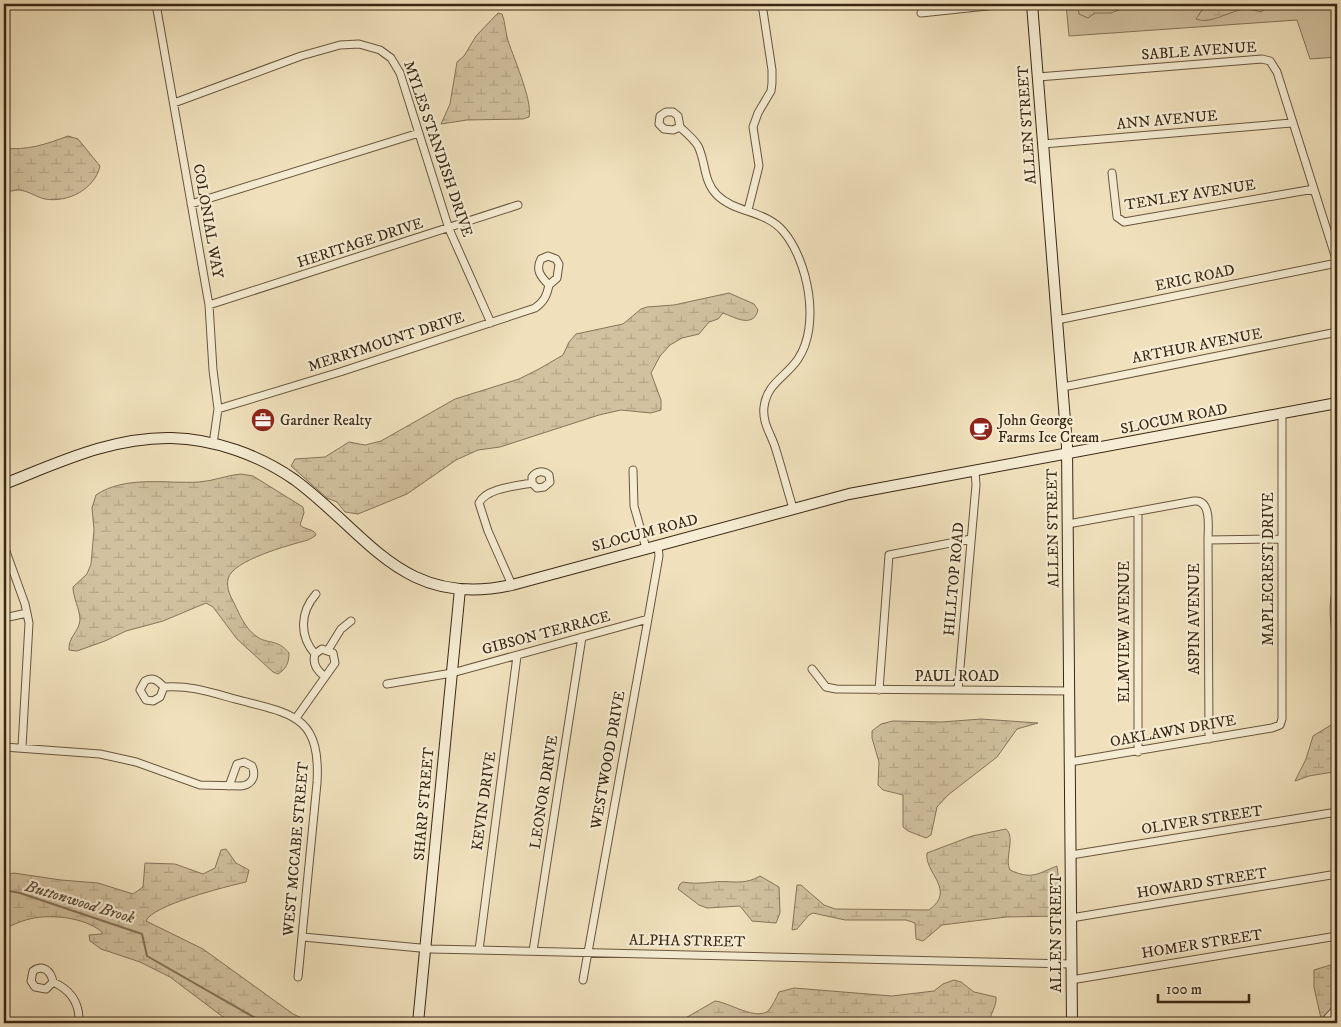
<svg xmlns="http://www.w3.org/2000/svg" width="1341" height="1027" font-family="'IM FELL DW Pica',serif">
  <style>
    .green { fill: #d1c19f; stroke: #86745a }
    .wetland { fill: url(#wetland-marsh); stroke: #86745a }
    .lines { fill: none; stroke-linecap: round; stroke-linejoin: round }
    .stream { stroke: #827157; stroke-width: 2 }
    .street-casing { stroke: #68563e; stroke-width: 9 }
    .secondary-casing { stroke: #3a2714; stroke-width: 12 }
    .street { stroke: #f5ecd3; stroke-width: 7 }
    .secondary { stroke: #f5ecd3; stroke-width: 10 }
    .labels { text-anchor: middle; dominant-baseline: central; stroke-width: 4.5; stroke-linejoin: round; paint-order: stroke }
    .street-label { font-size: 15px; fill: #3a2714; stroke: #f5ecd3 }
    .poi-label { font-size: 15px; fill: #3a2714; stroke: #f5ecd3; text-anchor: start }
    .water-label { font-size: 16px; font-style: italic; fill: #5e4c35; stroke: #f5ecd3 }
  </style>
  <defs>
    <pattern id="wetland-marsh" width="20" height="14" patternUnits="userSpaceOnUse" patternTransform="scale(1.25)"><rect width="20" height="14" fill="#d1c19f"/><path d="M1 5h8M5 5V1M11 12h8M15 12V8" fill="none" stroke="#b4a688"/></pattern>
  </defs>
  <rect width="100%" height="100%" fill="#f0e1bc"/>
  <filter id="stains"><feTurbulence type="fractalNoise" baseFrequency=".004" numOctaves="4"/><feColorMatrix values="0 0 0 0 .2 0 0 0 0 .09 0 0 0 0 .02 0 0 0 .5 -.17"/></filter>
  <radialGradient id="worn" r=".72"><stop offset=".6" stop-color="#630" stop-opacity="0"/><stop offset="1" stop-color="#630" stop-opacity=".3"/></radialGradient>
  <path class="green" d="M1066,4H1337V57L1310,59L1297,20L1069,36Z"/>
  <path class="wetland" d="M1078,4H1165L1157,7H1126L1111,13H1095L1088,18L1079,14Z
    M1226,4H1273L1261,12C1257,11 1251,9 1246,9C1230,10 1211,25 1196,19L1202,10Z
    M498,13L502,14C505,21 505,29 507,37C512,55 533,100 529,117L523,119L467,120L441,124L450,104L457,62L464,56L476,36Z
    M68,136L78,139L100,166C95,189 68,203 45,199C36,197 29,191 19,190C14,190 9,192 4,192V148C26,151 47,144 68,136Z
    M729,293L754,304L758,310C753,329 734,317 723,313L718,319L709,322L699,334L682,338L670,345L660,356L651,373L661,400V410L651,413L621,410L599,415L500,447L478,450L456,460L407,494L358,514L345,512L337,502L327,498L291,466L295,459L325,457L349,442L365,445L381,441L455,399L519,379L539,369L563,355L569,342L576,334L623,324L641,309L647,307L674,305Z
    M241,474L253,476L303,507L304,513L300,525C305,530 312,528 316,534L315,536L308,540C290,545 232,560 228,579C226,589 231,597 235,605C240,616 246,629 256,636C268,645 277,638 289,653C289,663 286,669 278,674L273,672L237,639L213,607L206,603L163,621L126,631L105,641L77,651L69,650C68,637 79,632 80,620C80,609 73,598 73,587L87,574L91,564L94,530L92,508L96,495C125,475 167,484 199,482C214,481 227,475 241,474Z
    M1337,583V653C1331,638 1325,594 1337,583Z
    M981,719L1038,723L1017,729L997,757L948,795L937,807L931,835L926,838L908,831L903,827V795L883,790L878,785L879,762L872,738V731L881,724L893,721L942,722Z
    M1331,725L1336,727L1332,752L1337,756L1333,772L1309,776L1295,781L1306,759L1313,736Z
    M1006,829C1016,838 1004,858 1010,870C1032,880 1037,874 1057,866L1062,908L1059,916L1006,917L942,925L923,941L916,939L915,923L906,920H845L813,913L809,915L797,929L792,930L797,885H801L824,905L835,909L929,910C957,890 924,873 927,853L972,836Z
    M226,849L236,863L249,870L246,882C228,886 152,905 146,921L203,949L293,1014L313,1023H231L170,977L140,962L101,949L90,941L89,935L102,934V932C85,917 47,913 26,920C18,922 11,926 4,929V875L14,873L61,880L98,883L133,894L143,887L145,863L175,864L203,874L215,868L221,850Z
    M760,876L779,887L780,913L776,923L752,921L740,906L707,908L699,905L678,889L680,884L683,882C694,884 702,883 714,882C731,880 743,886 760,876Z
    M1337,963V1023H1322L1314,987V970Z
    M954,980L961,982L974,992L996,997C997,1006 990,1014 989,1023H677L715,1001C728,1002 758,1022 769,1010C773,1005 776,998 779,992L794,988L892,996L934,991L943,984Z"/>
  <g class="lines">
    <path class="stream" d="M4,890L20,893L142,934L147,956L264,1023"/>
    <g class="street-casing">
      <path id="street" d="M61,4H67
        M156,4L209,305L213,370L218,409L213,444
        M921,13L1006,4
        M1038,77L1262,59L1270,61L1277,72L1337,262
        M174,103L301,56L340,45L359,44L380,50L391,58L400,73L449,229L491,323
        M680,127L678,116L673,112H666L660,116L659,124L664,129L673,130L680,127C686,133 693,138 698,146C706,162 703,181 717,195C735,213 765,210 783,231C808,260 821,325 798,359C786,377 767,383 764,407C762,424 772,435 776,450C782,469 787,489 793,508
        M1043,144L1292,123
        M1112,173L1117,217L1124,222L1314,189
        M191,204L419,133
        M748,210L759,166L753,127L758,113L771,91L772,83V70L762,4
        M209,305L518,205
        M1057,320L1337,263
        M1063,387L1337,332
        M218,409L340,372L535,308C544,302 547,295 549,285C541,277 535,270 541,259L548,256L556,259L559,264L557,278L549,285
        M633,470L634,506L646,548
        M1068,524L1194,501C1212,499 1208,528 1208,540L1209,739
        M1208,540L1281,539
        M4,546L25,604L29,623L22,747
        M512,585L488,531L479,503C486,488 517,486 532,483L537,488L544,487L550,482L549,475C543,470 536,471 532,477V483
        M4,618L27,613
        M328,650L341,629L351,621
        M315,654C299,636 300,612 316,594
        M812,669L826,687L836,689L1069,691
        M387,684L452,673L648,619
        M164,687L160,697L153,701L146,700L140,690L145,681C153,676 158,681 164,687C190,685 210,692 235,699C291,714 321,714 317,783L298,977
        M879,690L889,555L971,539
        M958,690L976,485L975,471
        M296,718L335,663L333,653L322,649L315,654C312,664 317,670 325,677
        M4,747L100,754L136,762L200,785L241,786C251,785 257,777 252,766L244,762L237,764L229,786
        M1138,752V512
        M1070,762L1272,728L1280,725L1282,719V414
        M1071,855L1337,812
        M1071,918L1337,874
        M303,937L431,949L1071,964
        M479,950L517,656
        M533,951L582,637
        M583,980L648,619L659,556L658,545
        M1071,980L1337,936
        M53,982L46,989L35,987L31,981L33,971C43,964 51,971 53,982C71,990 80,1003 79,1023
        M1020,1022L1036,1023
        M1323,1023L1337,1008"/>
    </g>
    <g class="secondary-casing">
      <path id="secondary" d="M1032,4L1067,446L1072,1023
        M4,484C58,463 111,437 171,438C215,439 259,455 295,480C369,535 403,609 512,585L849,494L1337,403
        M418,1023L460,589"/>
    </g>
    <use href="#street" class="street"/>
    <use href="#secondary" class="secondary"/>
  </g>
  <defs>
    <g id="office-disc" transform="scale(1.25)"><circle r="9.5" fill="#8f2418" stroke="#f5ecd3"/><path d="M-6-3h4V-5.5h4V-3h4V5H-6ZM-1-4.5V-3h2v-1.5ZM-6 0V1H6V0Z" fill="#fff"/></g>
    <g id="cafe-disc" transform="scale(1.25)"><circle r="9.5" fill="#8f2418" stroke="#f5ecd3"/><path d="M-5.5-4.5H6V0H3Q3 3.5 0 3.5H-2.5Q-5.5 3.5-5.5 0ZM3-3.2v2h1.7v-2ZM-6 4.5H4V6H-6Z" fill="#fff"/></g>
  </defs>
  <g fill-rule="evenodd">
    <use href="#office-disc" x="263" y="420"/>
    <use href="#cafe-disc" x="981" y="429"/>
  </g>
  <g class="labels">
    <g class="street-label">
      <text transform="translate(1199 51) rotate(-4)">SABLE AVENUE</text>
      <text transform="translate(1167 120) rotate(-5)">ANN AVENUE</text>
      <text transform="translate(1027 125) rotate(-94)">ALLEN STREET</text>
      <text transform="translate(438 149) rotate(71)">MYLES STANDISH DRIVE</text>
      <text transform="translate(1190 195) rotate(-9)">TENLEY AVENUE</text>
      <text transform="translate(208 221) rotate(80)">COLONIAL WAY</text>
      <text transform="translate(360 243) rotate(-18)">HERITAGE DRIVE</text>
      <text transform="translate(1195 278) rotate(-12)">ERIC ROAD</text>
      <text transform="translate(386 342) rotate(-18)">MERRYMOUNT DRIVE</text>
      <text transform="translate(1197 346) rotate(-11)">ARTHUR AVENUE</text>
      <text transform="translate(1174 419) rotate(-11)">SLOCUM ROAD</text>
      <text transform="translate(1053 528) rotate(-91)">ALLEN STREET</text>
      <text transform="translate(645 533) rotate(-15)">SLOCUM ROAD</text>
      <text transform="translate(1268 569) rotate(-90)">MAPLECREST DRIVE</text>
      <text transform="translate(954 579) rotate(-85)">HILLTOP ROAD</text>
      <text transform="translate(1194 619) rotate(-90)">ASPIN AVENUE</text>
      <text transform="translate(1124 632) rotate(-90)">ELMVIEW AVENUE</text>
      <text transform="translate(546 633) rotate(-15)">GIBSON TERRACE</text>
      <text x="957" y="676">PAUL ROAD</text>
      <text transform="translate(1173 731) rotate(-10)">OAKLAWN DRIVE</text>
      <text transform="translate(608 760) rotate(-80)">WESTWOOD DRIVE</text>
      <text transform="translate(544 792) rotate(-81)">LEONOR DRIVE</text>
      <text transform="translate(484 801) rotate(-82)">KEVIN DRIVE</text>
      <text transform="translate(424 804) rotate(-85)">SHARP STREET</text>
      <text transform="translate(1202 820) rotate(-9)">OLIVER STREET</text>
      <text transform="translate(296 849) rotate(-85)">WEST MCCABE STREET</text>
      <text transform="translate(1202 883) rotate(-9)">HOWARD STREET</text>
      <text transform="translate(1056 933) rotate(-90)">ALLEN STREET</text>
      <text transform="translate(687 941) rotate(1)">ALPHA STREET</text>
      <text transform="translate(1202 944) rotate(-9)">HOMER STREET</text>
    </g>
    <g class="poi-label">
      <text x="280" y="420">Gardner Realty</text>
      <text x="998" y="420">John George<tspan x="998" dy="17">Farms Ice Cream</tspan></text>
    </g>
    <g class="water-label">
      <text transform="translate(80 902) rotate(17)">Buttonwood Brook</text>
    </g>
  </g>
  <rect width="1341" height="1027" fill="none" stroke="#f0e1bc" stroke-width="20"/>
  <rect x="5" y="5" width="1331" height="1017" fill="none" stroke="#3a2714" stroke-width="2.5"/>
  <rect x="10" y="10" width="1321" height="1007" fill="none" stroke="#3a2714"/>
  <path d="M1158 994v8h91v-8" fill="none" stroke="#3a2714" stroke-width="2.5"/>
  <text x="1166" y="994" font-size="15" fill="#3a2714" stroke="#f5ecd3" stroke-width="4" paint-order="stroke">100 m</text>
  <rect width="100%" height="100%" filter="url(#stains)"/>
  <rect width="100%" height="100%" fill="url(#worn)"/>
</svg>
